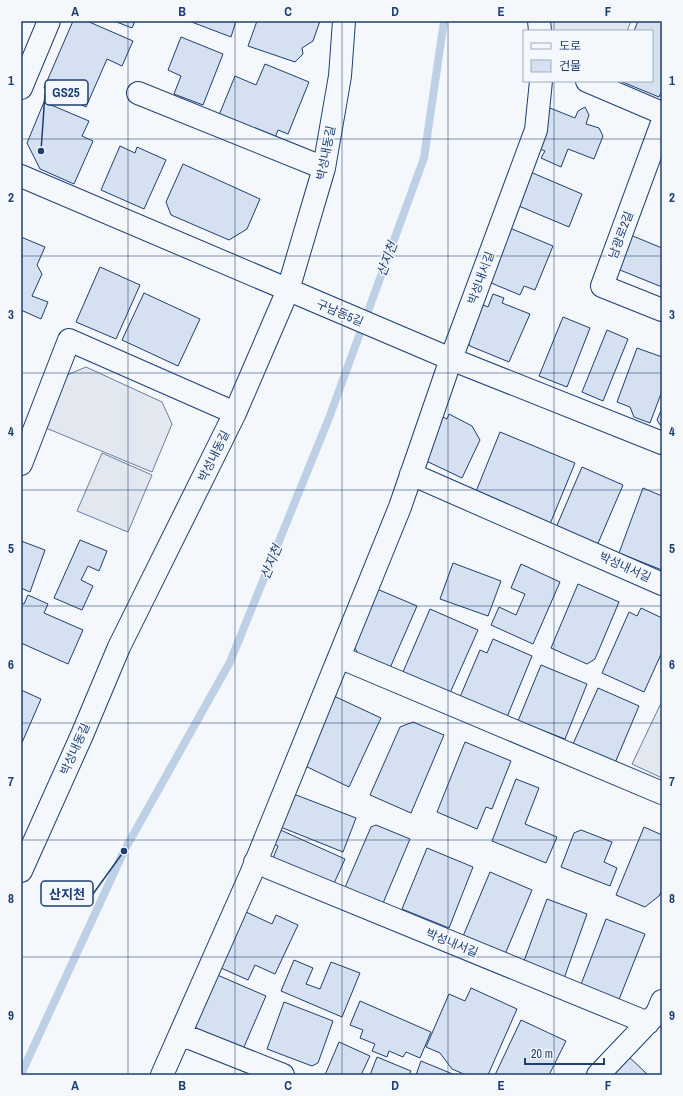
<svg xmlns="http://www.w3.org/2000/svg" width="683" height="1096" font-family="'Archivo Narrow','Noto Sans KR',sans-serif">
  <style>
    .parking { fill: #e3e8f0; stroke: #687fa3 }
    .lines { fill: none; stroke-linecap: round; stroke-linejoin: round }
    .stream { stroke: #bed0e5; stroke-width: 8 }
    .building { fill: #d5e0f0; stroke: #1d3f73 }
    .minor-casing { stroke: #1d3f73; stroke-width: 24 }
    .major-casing { stroke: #1d3f73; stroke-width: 24 }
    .minor { stroke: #f4f7fb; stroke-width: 22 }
    .major { stroke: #f4f7fb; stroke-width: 22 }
    .grid { fill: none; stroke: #1d3f73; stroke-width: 1; stroke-opacity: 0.55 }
    .labels { text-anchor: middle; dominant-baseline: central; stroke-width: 3; stroke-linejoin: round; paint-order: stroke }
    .street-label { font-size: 12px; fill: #1d3f73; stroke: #f4f7fb }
    .water-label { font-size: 13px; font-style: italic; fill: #1d3f73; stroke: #f4f7fb }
    .leader { fill: none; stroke: #1d3f73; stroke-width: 1.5 }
    .callout-dot { fill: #1d3f73; stroke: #f4f7fb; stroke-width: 1.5 }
    .callout { fill: #f4f7fb; stroke: #1d3f73; stroke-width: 1.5 }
    .callout-label { font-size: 13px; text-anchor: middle; font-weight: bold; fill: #1d3f73 }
    .neatline { fill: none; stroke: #1d3f73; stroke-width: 1.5 }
    .grid-label { font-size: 13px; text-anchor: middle; font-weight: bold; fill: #1d3f73 }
  </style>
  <rect width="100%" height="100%" fill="#f4f7fb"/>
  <path class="parking" d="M549,21H631L627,31H549Z
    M86,367L162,402L172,424L152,472L46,428L67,375Z
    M102,453L152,475L128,532L77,511Z
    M662,701V778L632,764Z"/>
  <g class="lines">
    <path class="stream" d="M21,1074L124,851L230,662L329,418L424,158L444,21"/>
  </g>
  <path class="building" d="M73,21H87L133,41L122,66L107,59L86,107L44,88Z
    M114,21H135L132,28Z
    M189,21H236L231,37Z
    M257,21H320L313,41L302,48L303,54L295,62L248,46Z
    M638,21H660L662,22V90L659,97L620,81H652V31H634Z
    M181,37L223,54L203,105L174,94L181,76L168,70Z
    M265,64L309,82L288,134L278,130L273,143L217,120L235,76L256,85Z
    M44,102L89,121L82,136L93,141L74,184L40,169L27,143Z
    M585,107L589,115L586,124L599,128L603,136L594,159L568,149L561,167L541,158L545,151L535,147L550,108L575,118L578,111Z
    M120,146L135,153L137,147L166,160L144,209L101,190Z
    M183,164L260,199L247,229L229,240L171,215L166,202Z
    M528,171L582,194L569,227L514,204Z
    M505,226L553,246L535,290L524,286L520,295L484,280Z
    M628,234L662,248V287L615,268Z
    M21,237L45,247L37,265L42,274L32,296L48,302L41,319L21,310Z
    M100,267L140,285L116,339L76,322Z
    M144,293L200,319L178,366L122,340Z
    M493,294L504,298L502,303L530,314L509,362L470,346L463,333L476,302L488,307Z
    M563,317L590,328L567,387L539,376Z
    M607,330L628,339L603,401L582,392Z
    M637,348L662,357V391L650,423L634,417L630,407L617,402Z
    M662,408V428L657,420Z
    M435,413L447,419L449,414L472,426L480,440L462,478L420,458Z
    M500,432L575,463L550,524L475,494Z
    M582,467L623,485L596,548L555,530Z
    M643,488L662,496V570L619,553Z
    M80,540L107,551L99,571L88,566L81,580L93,586L82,610L54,598Z
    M21,541L45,550L30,592L21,588Z
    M453,563L501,581L488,616L440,599Z
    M521,564L560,582L533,644L491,625L499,607L516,615L525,594L511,588Z
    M578,584L619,602L595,659L587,664L551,648Z
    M377,589L417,606L390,668L359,655L352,643Z
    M28,595L48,604L44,613L83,630L68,664L21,643V603L24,604Z
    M641,608L662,618V652L644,692L602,673L629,612L637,616Z
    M430,609L478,630L450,693L403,672Z
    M493,639L532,656L507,717L460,697L480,650L487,653Z
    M541,665L587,684L565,739L518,721Z
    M598,688L639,706L615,763L573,744Z
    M21,690L41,699L21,745Z
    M336,697L381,718L349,787L301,764L331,699Z
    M413,722L444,735L411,813L370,795L400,727Z
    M465,742L511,761L492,809L486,807L477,829L437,812Z
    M516,779L539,788L525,824L557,837L546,863L492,841Z
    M291,793L356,818L343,852L278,826Z
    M376,825L410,839L381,908L343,892L371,827Z
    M644,827L662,835V890L659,896L645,907L616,895Z
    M276,828L345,859L331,890L271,863L278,846L270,842Z
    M581,830L612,842L604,862L617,868L610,886L561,867L574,833Z
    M427,848L473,867L449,928L402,909Z
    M490,872L532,890L503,959L461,941Z
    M547,899L587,914L562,984L521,969Z
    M246,912L272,924L276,915L298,925L275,974L255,965L248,980L221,968Z
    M606,919L645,934L618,1002L580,987Z
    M294,960L313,968L306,984L320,989L331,962L360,973L342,1017L281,991Z
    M215,974L266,996L240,1056L191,1030Z
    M471,988L517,1009L488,1075H466L452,1069L440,1053L426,1047L449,994L465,1001Z
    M360,1001L431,1032L420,1058L406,1052L403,1057L389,1051L387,1057L372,1051L375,1044L360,1038L363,1030L350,1025Z
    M284,1002L333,1021L318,1063L312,1066L267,1049Z
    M521,1020L566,1041L549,1075H495Z
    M339,1042L370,1056L361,1075H325Z
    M626,1054L648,1075H607Z
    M377,1057L411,1071L409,1075H370Z
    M421,1061L455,1075H416Z"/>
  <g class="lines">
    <g class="minor-casing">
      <path id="minor" d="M539,21L540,31
        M587,81L662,113
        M138,93L324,168
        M662,123L602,286L662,310
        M21,176L451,359L662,443
        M21,464L69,340L235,413
        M411,474L662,584
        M339,657L662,793
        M255,862L648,1023
        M21,871L82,735L119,647L235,413L288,290L324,168L340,76L344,21
        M180,1034L283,1075
        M162,1075L251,874L400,507L451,359L536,130L541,81
        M598,1075L657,1013L662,1001"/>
    </g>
    <g class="major-casing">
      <path id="major" d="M21,88L49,21"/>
    </g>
    <use href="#minor" class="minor"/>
    <use href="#major" class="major"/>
  </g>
  <path class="grid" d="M128,21V1075M235,21V1075M342,21V1075M448,21V1075M554,21V31M554,81V1075M21,139H662M21,256H662M21,373H662M21,490H662M21,606H662M21,723H662M21,840H662M21,957H662"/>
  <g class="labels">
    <g class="street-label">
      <text transform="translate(326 153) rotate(-79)">박성내동길</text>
      <text transform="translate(621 235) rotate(-70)">남광로2길</text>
      <text transform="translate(481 278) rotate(-70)">박성내서길</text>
      <text transform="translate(340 313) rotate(23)">구남동5길</text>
      <text transform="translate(214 456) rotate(-64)">박성내동길</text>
      <text transform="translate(625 567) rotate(24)">박성내서길</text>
      <text transform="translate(75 749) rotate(-66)">박성내동길</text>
      <text transform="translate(452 943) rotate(22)">박성내서길</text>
    </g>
    <g class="water-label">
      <text transform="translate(387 259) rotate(-70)">산지천</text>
      <text transform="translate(271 562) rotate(-68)">산지천</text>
    </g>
  </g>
  <path class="leader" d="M41 151L45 93M124 851L93 894"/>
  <g class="callout-dot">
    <circle cx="41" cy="151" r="4"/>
    <circle cx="124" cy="851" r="4"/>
  </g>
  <g class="callout">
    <rect x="45" y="80" width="43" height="25" rx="4"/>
    <rect x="41" y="881" width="52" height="25" rx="4"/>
  </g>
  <g class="callout-label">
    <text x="66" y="97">GS25</text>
    <text x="67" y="899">산지천</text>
  </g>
  <rect width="683" height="1096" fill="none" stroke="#f4f7fb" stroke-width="44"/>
  <rect x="523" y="30" width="130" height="52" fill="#f4f7fb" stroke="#9eadc5"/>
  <rect x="531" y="43" width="20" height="6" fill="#f4f7fb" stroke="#9eadc5"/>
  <text x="559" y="50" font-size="12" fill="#1d3f73">도로</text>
  <rect x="531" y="60" width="20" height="12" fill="#d5e0f0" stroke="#9eadc5"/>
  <text x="559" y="70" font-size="12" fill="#1d3f73">건물</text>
  <path d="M525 1058v6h79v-6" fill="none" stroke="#1d3f73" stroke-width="2"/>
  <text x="531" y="1058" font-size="12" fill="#1d3f73" stroke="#f4f7fb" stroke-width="3" paint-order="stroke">20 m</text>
  <rect x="22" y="22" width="639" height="1052" class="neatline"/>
  <g class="grid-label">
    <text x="75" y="16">A</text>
    <text x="182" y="16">B</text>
    <text x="288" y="16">C</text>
    <text x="395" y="16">D</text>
    <text x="501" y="16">E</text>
    <text x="608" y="16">F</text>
    <text x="11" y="85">1</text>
    <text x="672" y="85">1</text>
    <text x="11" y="202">2</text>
    <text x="672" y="202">2</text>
    <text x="11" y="319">3</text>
    <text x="672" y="319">3</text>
    <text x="11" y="436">4</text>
    <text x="672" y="436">4</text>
    <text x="11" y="553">5</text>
    <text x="672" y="553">5</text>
    <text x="11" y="669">6</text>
    <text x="672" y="669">6</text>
    <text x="11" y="786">7</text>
    <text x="672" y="786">7</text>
    <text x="11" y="903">8</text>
    <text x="672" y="903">8</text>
    <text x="11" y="1020">9</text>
    <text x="672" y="1020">9</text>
    <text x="75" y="1090">A</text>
    <text x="182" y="1090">B</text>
    <text x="288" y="1090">C</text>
    <text x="395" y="1090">D</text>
    <text x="501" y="1090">E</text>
    <text x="608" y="1090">F</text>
  </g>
</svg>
